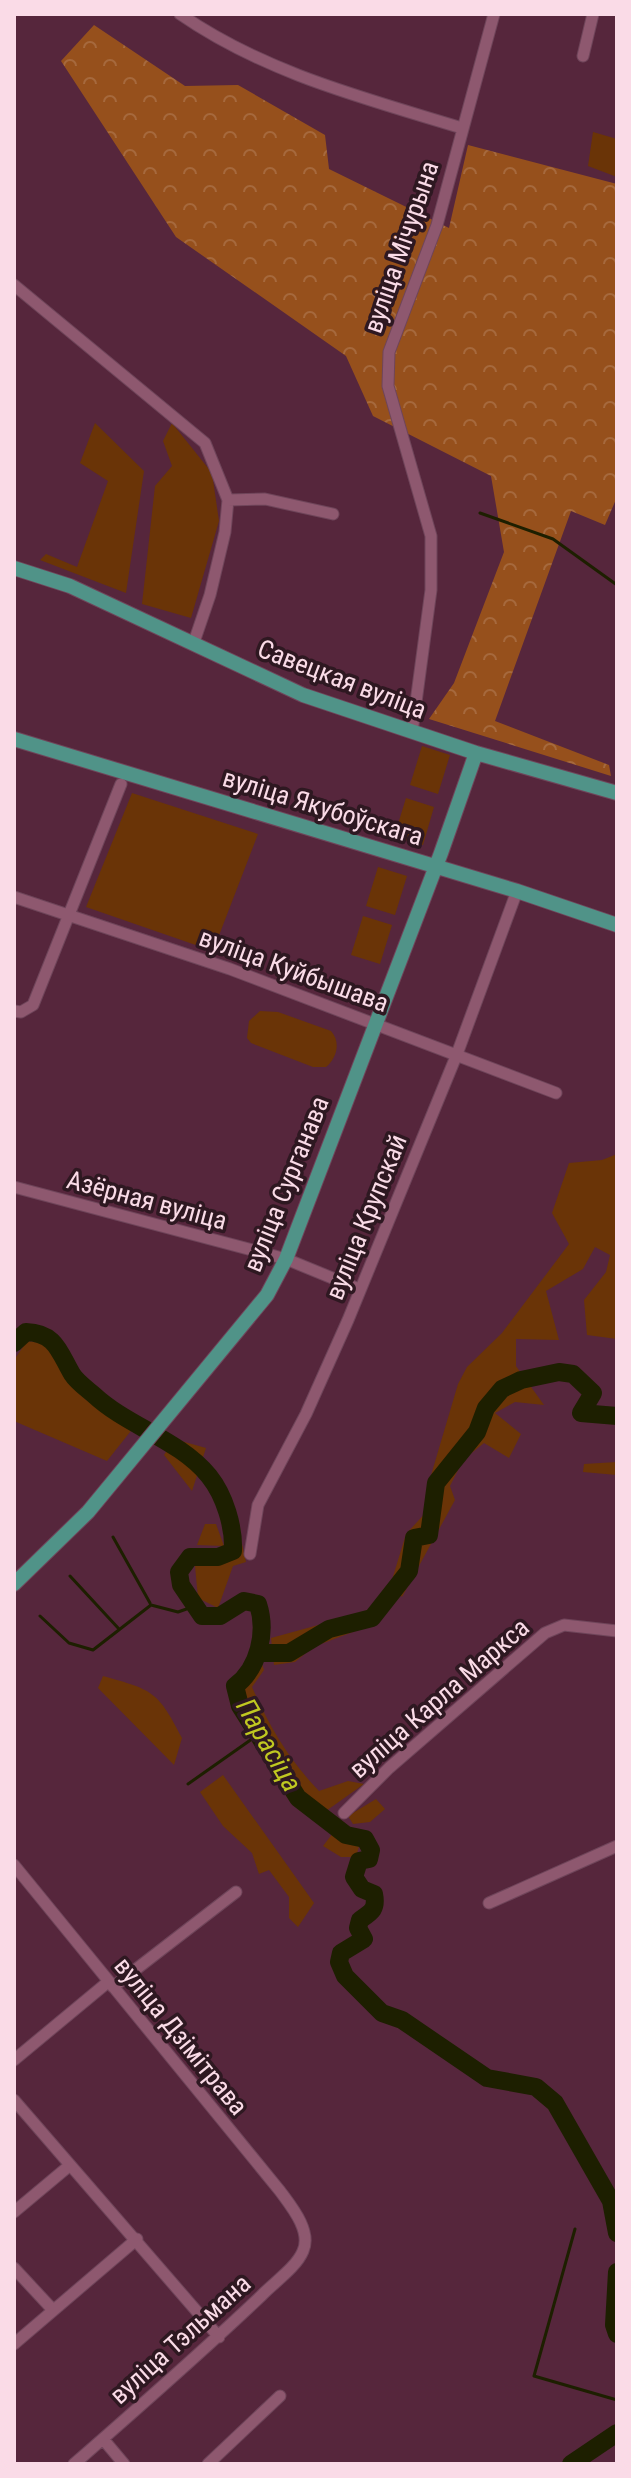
<svg xmlns="http://www.w3.org/2000/svg" width="631" height="2478" font-family="'Roboto Condensed',sans-serif">
  <style>
    .green { fill: #6a3407 }
    .forest { fill: url(#forest-crowns) }
    .lines { fill: none; stroke-linecap: round; stroke-linejoin: round }
    .stream { stroke: #1d1f00; stroke-width: 3 }
    .river { stroke: #1d1f00; stroke-width: 18 }
    .minor-casing { stroke: #6f455a; stroke-width: 13 }
    .major-casing { stroke: #6f455a; stroke-width: 16 }
    .minor { stroke: #8e586f; stroke-width: 11 }
    .major { stroke: #509388; stroke-width: 14 }
    .labels { text-anchor: middle; dominant-baseline: central; stroke-width: 7; stroke-linejoin: round; paint-order: stroke }
    .street-label { font-size: 26px; fill: #fadbe7; stroke: #2e1821 }
    .water-label { font-size: 28px; font-style: italic; fill: #c0c821; stroke: #2e1821 }
  </style>
  <defs>
    <pattern id="forest-crowns" width="20" height="18" patternUnits="userSpaceOnUse" patternTransform="scale(2)"><rect width="20" height="18" fill="#96501c"/><path d="M2 6a3 3 0 1 1 6 0M12 15a3 3 0 1 1 6 0" fill="none" stroke="#a6693d"/></pattern>
  </defs>
  <rect width="100%" height="100%" fill="#56263c"/>
  <path class="green" d="M593,132L617,139V177L588,166Z
    M95,423L144,471L126,593L40,560L46,554L77,567L108,481L80,463Z
    M172,423L212,473L219,521L191,618L142,604L155,486L172,466L163,441Z
    M422,746L450,755L438,794L410,785Z
    M132,793L258,834L213,951L86,907Z
    M406,798L434,807L423,845L394,837Z
    M378,867L407,876L395,915L366,906Z
    M363,916L392,925L380,964L351,955Z
    M260,1011L278,1012L331,1031C341,1042 337,1058 326,1067H313L251,1043L247,1038L249,1021Z
    M617,1154V1339L587,1335L584,1300L606,1272L610,1255L595,1247L583,1269L546,1291L559,1340L516,1339V1366L544,1405L515,1402L495,1413L521,1434L509,1458L484,1443L463,1460L450,1486L455,1500L402,1597L391,1583L406,1534L430,1508L429,1482L458,1384L467,1367L502,1333L569,1244L552,1213L569,1163L602,1160Z
    M27,1341L48,1344L86,1400L134,1427L107,1461L14,1421V1360Z
    M174,1439L206,1448L192,1491L164,1455Z
    M617,1462V1475L583,1472L584,1464Z
    M205,1524H216L224,1546L197,1545Z
    M242,1544L246,1562L233,1566L218,1608L198,1598L195,1566L234,1557Z
    M362,1613L366,1627L313,1647L295,1662L274,1665L271,1638Z
    M261,1661L264,1670L252,1687C269,1726 289,1760 319,1791L348,1781L364,1784L326,1811L302,1796L243,1703L239,1687L251,1678Z
    M103,1676C153,1690 158,1691 182,1738L174,1765L98,1688Z
    M223,1775L314,1903L298,1927L289,1918V1897L269,1870L259,1874L252,1853L223,1826L200,1792Z
    M376,1799L385,1809L370,1822L353,1824L348,1816Z
    M333,1833L340,1839L360,1843L356,1857H341L323,1846Z"/>
  <path class="forest" d="M94,25L185,86L238,85L325,135L329,169L449,228L468,145L617,184V497L605,525L571,511L495,721L609,765L611,776L429,719L454,683L504,552L491,476L373,416L346,356L176,237L61,61Z"/>
  <g class="lines">
    <path class="stream" d="M480,513L553,539L617,585
      M113,1537L150,1603
      M70,1576L119,1629
      M40,1616L69,1643L93,1650L151,1605L178,1612L195,1606
      M188,1784L259,1734
      M575,2229L534,2376L617,2400"/>
    <path class="river" d="M14,1343L26,1332C56,1333 59,1352 72,1374C77,1382 87,1389 94,1395C127,1426 180,1440 209,1476C225,1496 234,1527 233,1551L218,1557H190L179,1572L181,1585L202,1616H220L244,1601L258,1604C267,1632 259,1668 235,1686L240,1706L298,1798L346,1835L365,1839L371,1850L369,1859L359,1861L354,1877L362,1889L374,1894C377,1909 372,1912 360,1920L358,1928L364,1939L341,1953L339,1962L345,1976L382,2013L402,2020L487,2078L536,2087L555,2103L611,2201L617,2233
      M260,1653H289L329,1629L372,1618L409,1571L414,1538L429,1535L436,1483L477,1432L486,1408L502,1389L521,1380L559,1372L573,1374L593,1393L581,1413L617,1416
      M617,2272L614,2325L617,2334
      M571,2464L617,2433"/>
    <g class="minor-casing">
      <path id="minor" d="M180,14C265,73 364,98 462,128
        M583,56L593,14
        M14,285L205,443L228,500L225,532L210,595L194,642
        M228,500L265,499L333,514
        M412,732L431,590V536L388,386L389,352L437,225L494,14
        M14,897L230,969L556,1093
        M14,1011L21,1012L33,1005L121,784
        M14,1187L286,1259L359,1289
        M250,1554L258,1505L306,1414L348,1320L457,1054L517,891
        M344,1813L389,1768L545,1633L564,1625L617,1631
        M14,1865L280,2191C291,2206 312,2231 303,2251C296,2268 273,2283 261,2296C200,2354 137,2409 74,2464
        M489,1903L617,1846
        M113,1987L236,1892
        M14,2060L108,1982
        M14,2100L219,2337
        M14,2212L69,2166
        M14,2268L53,2310
        M14,2344L137,2239
        M103,2439L124,2464
        M208,2464L280,2396"/>
    </g>
    <g class="major-casing">
      <path id="major" d="M14,568L70,586L303,695L476,753L617,793
        M14,739L517,891L617,925
        M14,1584L88,1512L267,1295L286,1259L441,853L476,753"/>
    </g>
    <use href="#minor" class="minor"/>
    <use href="#major" class="major"/>
  </g>
  <g class="labels">
    <g class="street-label">
      <text transform="translate(401 247) rotate(-71)">вуліца Мічурына</text>
      <text transform="translate(342 679) rotate(21)">Савецкая вуліца</text>
      <text transform="translate(323 807) rotate(17)">вуліца Якубоўскага</text>
      <text transform="translate(294 970) rotate(20)">вуліца Куйбышава</text>
      <text transform="translate(286 1184) rotate(-68)">вуліца Сурганава</text>
      <text transform="translate(147 1200) rotate(15)">Азёрная вуліца</text>
      <text transform="translate(366 1217) rotate(-68)">вуліца Крупскай</text>
      <text transform="translate(439 1698) rotate(-41)">вуліца Карла Маркса</text>
      <text transform="translate(181 2036) rotate(51)">вуліца Дзімітрава</text>
      <text transform="translate(180 2339) rotate(-42)">вуліца Тэльмана</text>
    </g>
    <g class="water-label">
      <text transform="translate(269 1745) rotate(60)">Парасіца</text>
    </g>
  </g>
  <rect width="631" height="2478" fill="none" stroke="#fadbe7" stroke-width="32"/>
</svg>
